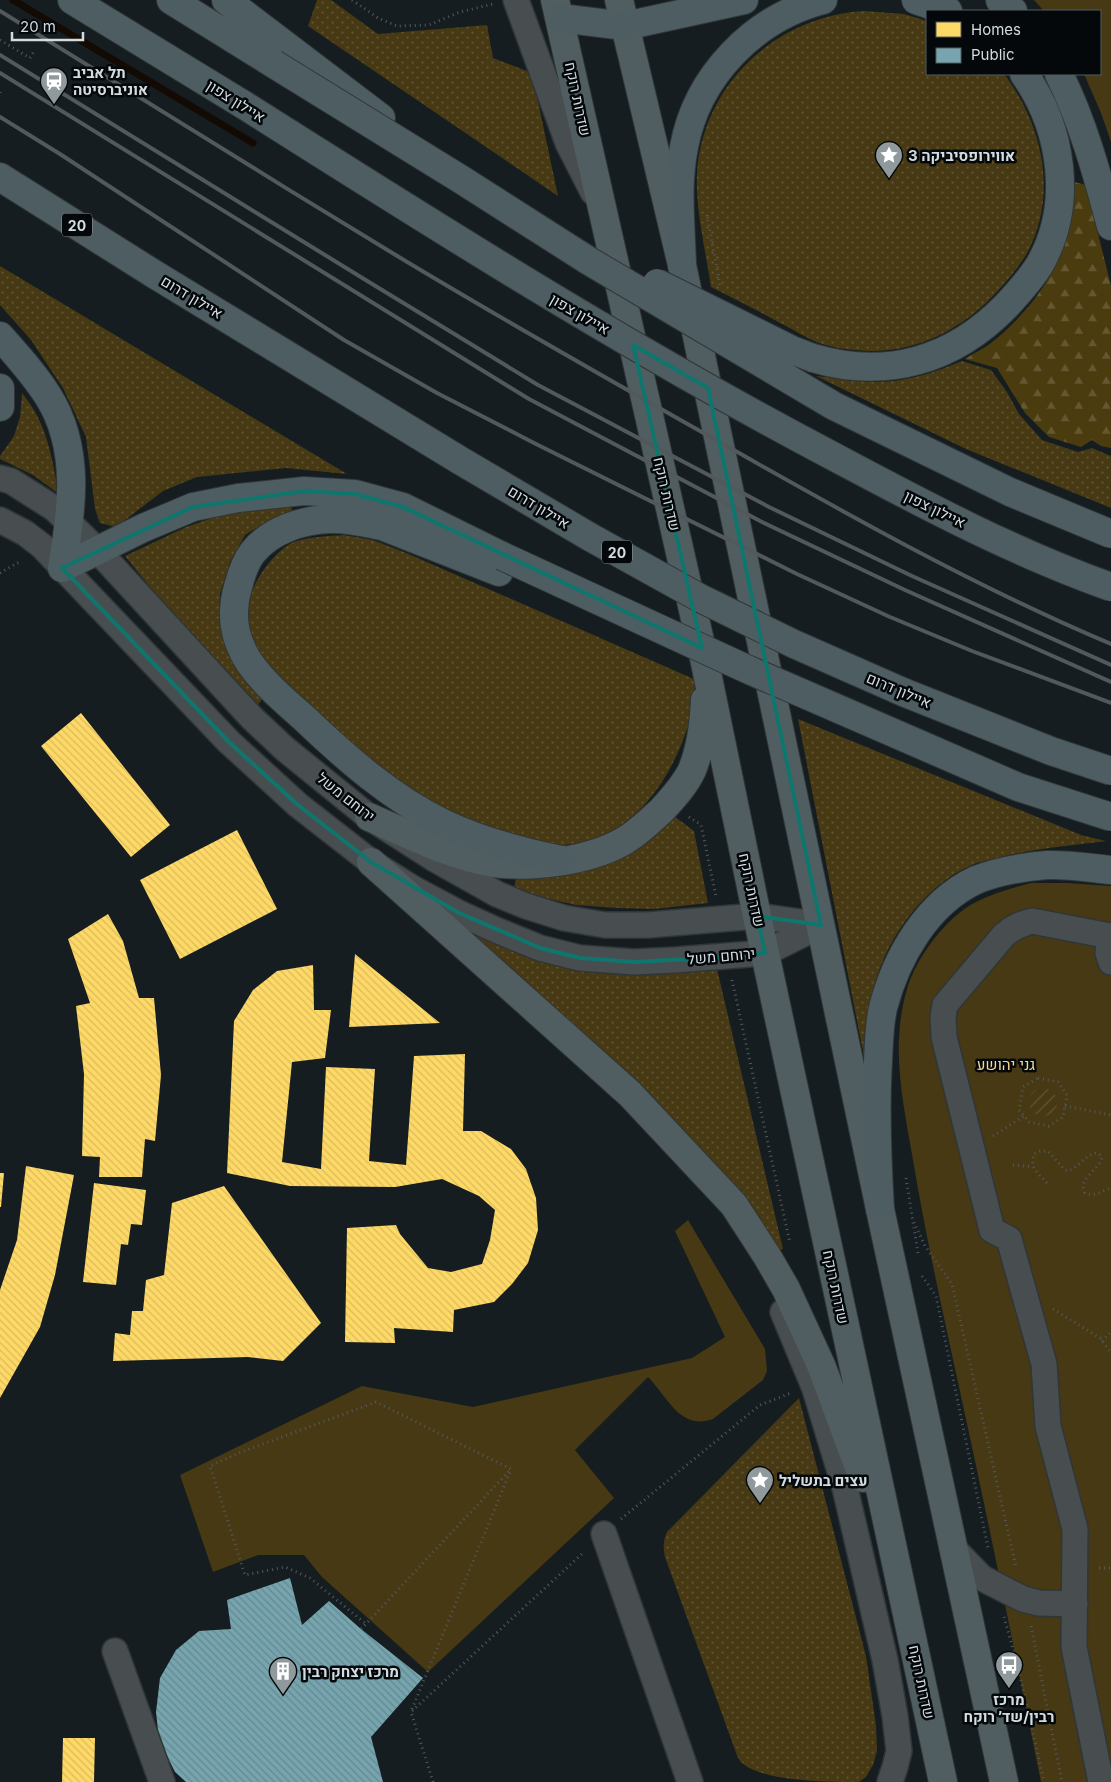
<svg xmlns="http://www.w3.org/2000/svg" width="1111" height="1782" font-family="Inter,Heebo,sans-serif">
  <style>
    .grass { fill: url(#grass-dots) }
    .forest { fill: url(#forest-firs) }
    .park { fill: #463913 }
    .garden { fill: url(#garden-furrows) }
    .homes { fill: url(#homes-back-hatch) }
    .public { fill: url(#public-back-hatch) }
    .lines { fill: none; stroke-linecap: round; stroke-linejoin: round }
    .stream { stroke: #130b03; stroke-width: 7 }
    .minor-casing { stroke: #303638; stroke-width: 28 }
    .major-casing { stroke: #303638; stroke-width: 30 }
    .highway-casing { stroke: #303638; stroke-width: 30 }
    .path { stroke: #54595c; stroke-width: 3; stroke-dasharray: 1 4; stroke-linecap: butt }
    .minor { stroke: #484e50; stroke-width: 25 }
    .major { stroke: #515e61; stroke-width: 28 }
    .highway { stroke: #4d5d61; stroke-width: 28 }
    .rail { stroke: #52585b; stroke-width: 4 }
    .highway-bridge-casing { stroke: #303638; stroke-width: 30; stroke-linecap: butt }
    .highway-bridge { stroke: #4d5d61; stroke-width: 28 }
    .marked { fill: none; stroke: #0f766e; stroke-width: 4; stroke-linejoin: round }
    .labels { text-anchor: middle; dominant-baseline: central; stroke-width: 5; stroke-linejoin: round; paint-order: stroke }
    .shield { fill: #04080a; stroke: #959c9f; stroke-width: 1 }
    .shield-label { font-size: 14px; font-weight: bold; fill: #d3dcdf }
    .poi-label { font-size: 15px; font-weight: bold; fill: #d3dcdf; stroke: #04080a; text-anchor: start }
    .street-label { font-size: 15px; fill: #d3dcdf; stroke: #04080a }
    .park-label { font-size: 15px; fill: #fbd98e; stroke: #04080a }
  </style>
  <defs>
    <pattern id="grass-dots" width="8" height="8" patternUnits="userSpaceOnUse" patternTransform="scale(1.25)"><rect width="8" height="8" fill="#463913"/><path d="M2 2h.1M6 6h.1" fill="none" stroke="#605535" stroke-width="1.8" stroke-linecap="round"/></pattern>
    <pattern id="forest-firs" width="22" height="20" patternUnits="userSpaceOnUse" patternTransform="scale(1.25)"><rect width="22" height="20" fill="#4b3c10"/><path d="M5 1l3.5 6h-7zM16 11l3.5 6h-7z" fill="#645832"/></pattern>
    <pattern id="garden-furrows" width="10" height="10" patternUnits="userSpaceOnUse" patternTransform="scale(1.25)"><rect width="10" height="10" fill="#463913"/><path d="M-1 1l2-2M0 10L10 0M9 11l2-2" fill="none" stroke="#605535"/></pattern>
    <pattern id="homes-back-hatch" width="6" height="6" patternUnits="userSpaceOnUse" patternTransform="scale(1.25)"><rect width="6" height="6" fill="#ffd966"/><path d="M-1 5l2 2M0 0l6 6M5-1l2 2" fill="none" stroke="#d9bb5f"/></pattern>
    <pattern id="public-back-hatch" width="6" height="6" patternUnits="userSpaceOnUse" patternTransform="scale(1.25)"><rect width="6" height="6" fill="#76a5af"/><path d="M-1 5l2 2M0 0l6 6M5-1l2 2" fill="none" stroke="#66878f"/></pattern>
  </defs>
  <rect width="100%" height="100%" fill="#151d20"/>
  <path class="grass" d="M317,0H331L378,34L487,25L493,58L532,73L558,196L308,26Z
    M864,11L904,14L927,21V74H1004C1043,125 1059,196 1026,255C1016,271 1003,286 990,299C959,330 919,350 875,351C857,351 837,349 819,343C806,338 794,330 782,324C758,311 735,299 711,287C706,253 695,207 697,174C702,85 776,16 864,11Z
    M0,266L347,474L286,468L197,477L163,491L116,527L100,523L95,509L86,437L63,388L31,340L0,305Z
    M962,361L991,370L1007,392L1019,414L1042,440L1078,452L1092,448L1111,456V508L966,449L816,376C835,378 855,382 875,382C905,382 934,373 962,361Z
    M22,393C48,425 51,455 59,494L33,475L0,459V456L14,436L20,417Z
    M290,503L294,516L266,522L245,535L230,562L220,594L219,618L226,647L264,696L256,708L166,607L125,556L186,527L230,512Z
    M344,535L373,540L404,552L696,680C693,695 693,712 688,726C672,776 639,828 586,841C574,844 562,846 551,845C541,843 530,839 520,837C494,830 467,821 443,809C406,789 373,762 342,735C314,711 266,675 252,642C248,632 247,618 248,607C250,585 273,551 294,542C307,537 329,536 344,535Z
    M798,719L1081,835L1106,841C1068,846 1030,849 994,859C986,861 978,862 972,865C921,887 882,944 872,997C868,1021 869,1047 867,1072Z
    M670,813L694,831L708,903L654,909L618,908L576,905L514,891L516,875L623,856L653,837Z
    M464,927C492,938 520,953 549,962C603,979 661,974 717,969L783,1249L773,1252L542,1004Z
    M799,1398L866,1656L876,1726L877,1751L873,1765L866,1777L859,1782C830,1782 759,1782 740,1761C737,1757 736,1752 734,1747L665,1557C663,1547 663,1541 667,1532Z"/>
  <path class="forest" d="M1074,182L1086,185L1111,286V448L1101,446L1092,440L1081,447L1049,437L1025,413L997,368L965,359C974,353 983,349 991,343C1008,330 1032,305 1043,287C1060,263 1072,211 1074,182Z"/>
  <path class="park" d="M1034,0H1111V142L1101,113L1084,74H1100V11H1044Z
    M1031,883H1068L1111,886V1782H1041C1015,1653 989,1524 961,1396C944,1317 926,1239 913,1160C903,1102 890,1047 907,989C916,958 946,917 976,902C993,893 1012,888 1031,883Z
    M688,1220L765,1349L767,1371L763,1380L713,1419C680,1431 667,1396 648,1377L575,1450L614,1498L428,1672L322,1577L304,1555H258L213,1572L180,1475L362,1386L473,1407L692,1358L725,1337L675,1231Z"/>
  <path class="garden" d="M1029 1102a14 14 0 1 1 28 0a14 14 0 1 1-28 0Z"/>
  <path class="homes" d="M81,713L170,825L131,857L41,746Z
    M237,830L277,909L180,959L140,880Z
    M108,914L123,941L139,998H154L161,1075L155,1141L145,1139L142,1177H99L100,1157L82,1156L84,1074L76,1006L90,1003L68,939Z
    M355,954L440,1023L349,1027Z
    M313,965L314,1010H331L325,1058L292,1062L282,1162L321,1169L326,1067L375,1069L369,1161L406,1165L414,1056L465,1054L463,1131H481L511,1149L526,1169L536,1198L538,1230L528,1263L512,1284L494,1302L454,1310L453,1332L394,1328L395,1343L345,1342L347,1228L396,1225L400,1234L428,1268L451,1272L482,1264L490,1240L495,1210L479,1196L442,1179L395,1187L290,1186L227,1173L234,1021L253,990L277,971Z
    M26,1166L74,1175L55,1275L40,1327L0,1398V1290L17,1240Z
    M0,1173H4L1,1207H0Z
    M94,1183L146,1190L142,1225L131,1224L128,1245L121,1244L116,1285L83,1282Z
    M224,1186L321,1323L283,1361L248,1357L113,1361L115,1333L130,1335L132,1311H143L146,1280L164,1275L172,1203Z
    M63,1738H95L94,1782H62Z"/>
  <path class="public" d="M290,1578L302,1625L329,1601L361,1629L423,1678L371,1737L383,1782H186L175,1772L159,1740L156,1712L160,1678L176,1650L199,1631L231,1629L227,1600Z"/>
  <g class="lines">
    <path class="stream" d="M13,0L253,143"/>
    <g class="minor-casing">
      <path id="minor" d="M516,0L568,143L593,192
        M0,478L11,481L55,509L99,552L252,718L285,749L369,817L433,858L497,894L526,906L564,918L605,925H648L757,916L821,925
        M0,520L25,533L42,546L229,742L298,805L371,862L414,889L459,913L496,930L540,948L580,958L634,962L675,960L765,953L821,925
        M783,1312L815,1389L845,1488L885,1660L895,1716L899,1751L895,1767L890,1782
        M604,1534L690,1782
        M952,1547L982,1578L1023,1599L1039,1603L1075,1604
        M115,1651L162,1782
        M1101,1782L1074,1647L1075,1529L1048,1426L1044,1364L1009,1239L992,1230L944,1037L943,1017L945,1005L1004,935C1013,927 1021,924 1032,921L1110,936L1108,953L1111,962"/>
    </g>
    <g class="major-casing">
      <path id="major" d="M555,0L705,663L757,916L943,1782
        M619,0L682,265L880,1209L1004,1782
        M369,817C410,835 450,856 494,863C534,868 589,861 624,841C638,833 650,821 662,810C673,798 685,785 692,770C701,748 704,723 705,700
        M371,862L630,1094L734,1205L767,1256L786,1289L821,1365L863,1478"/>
    </g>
    <g class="highway-casing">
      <path id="highway" d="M72,0L244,105
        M171,0L274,64
        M226,0L381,118
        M916,0L948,11
        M1000,0L1013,11
        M560,18L625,26L744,0
        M1059,74C1083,122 1097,174 1111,226
        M0,177L154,274
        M682,265C681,226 676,186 684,147C697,76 754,18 823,0
        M0,336C17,355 34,374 48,396C81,448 72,511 62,568
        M813,358C887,380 954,360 1007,305C1019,292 1031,279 1040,264C1074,204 1062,128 1024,74
        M0,388V407
        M62,568L143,528L193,507L238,498L304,491L355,494L403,507L502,556
        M499,572L382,526C366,523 347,518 330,519C302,520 271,530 253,552C245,562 241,575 238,587C230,613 234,639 249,662C264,684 286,702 305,719C346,758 391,798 443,823C481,841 521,852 562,860
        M880,1209C877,1159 875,1110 878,1061C879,1043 879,1025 883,1008C896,957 927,903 976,880C998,871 1023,867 1047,865C1068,864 1090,868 1111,870"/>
    </g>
    <path class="path" d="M352,0L378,18L397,26L429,25L460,12L493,4
      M0,40L30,58L35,50
      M0,92V94
      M707,215L720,285
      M0,573L21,561
      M689,817L701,825L716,896
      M732,980L790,1243
      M1038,1078L1058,1082L1067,1095L1063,1117L1049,1126L1029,1122L1019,1110L1023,1087Z
      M1065,1106L1111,1115
      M993,1136L1024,1116
      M1013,1165L1033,1167
      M906,1178L918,1253
      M1047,1183C1038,1173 1029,1168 1034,1154L1041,1151H1048L1063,1168L1067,1171C1080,1168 1085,1153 1098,1153L1102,1157C1099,1171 1077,1178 1085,1193C1094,1197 1102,1191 1111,1188
      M914,1222L925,1246L952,1284L1016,1567
      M922,1276L936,1296L988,1548
      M1053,1309L1100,1338L1111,1353
      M1102,1341L1111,1332
      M621,1519L760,1405L791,1393
      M1099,1568H1111
      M1004,1617L1019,1671L1044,1782
      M1031,1626L1062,1782
      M361,1629L366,1624L511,1469L376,1402L239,1453L210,1466L245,1575L285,1567L310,1578L366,1624
      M412,1709L510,1472
      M433,1782L411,1712L584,1552"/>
    <use href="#minor" class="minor"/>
    <use href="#major" class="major"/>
    <use href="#highway" class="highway"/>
    <path class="rail" d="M0,11C131,92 262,174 394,254C495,315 597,373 700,431C834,507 969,584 1111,644
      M0,55L364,279L538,385L769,507L912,576L1111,665
      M0,73L529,399L762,522L905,590L1111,682
      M0,117L60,154L344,340L437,393L536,444L797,574L890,617L972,651L1111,703"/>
    <g class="highway-bridge-casing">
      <path id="highway-bridge" d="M274,64L462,180L589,261L834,406L1010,492L1111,534
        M244,105C435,226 626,347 827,453C919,502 1012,552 1111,587
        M154,274L461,461L590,537L700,598L794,644L903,692L1051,751L1111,771
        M657,283L792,350L813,358
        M502,556L749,670L1018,787L1111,817"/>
    </g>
    <use href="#highway-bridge" class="highway-bridge"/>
  </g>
  <path class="marked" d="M633,345L708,388L821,925L757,916L765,953L726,957L634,962L580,958L540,948L459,913L371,862L298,805L229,742L62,568L193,507L304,491L355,494L403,507L702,648Z"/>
  <defs>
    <g id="station-pin" transform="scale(1.4375)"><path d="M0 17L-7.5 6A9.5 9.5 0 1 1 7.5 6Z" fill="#90999c" stroke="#04080a"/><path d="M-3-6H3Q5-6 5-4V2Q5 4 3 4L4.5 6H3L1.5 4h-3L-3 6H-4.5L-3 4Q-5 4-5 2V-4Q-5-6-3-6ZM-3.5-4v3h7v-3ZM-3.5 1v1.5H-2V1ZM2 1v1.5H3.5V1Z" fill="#fff"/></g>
    <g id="sight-pin" transform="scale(1.4375)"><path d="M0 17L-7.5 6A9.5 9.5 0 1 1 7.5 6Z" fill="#90999c" stroke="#04080a"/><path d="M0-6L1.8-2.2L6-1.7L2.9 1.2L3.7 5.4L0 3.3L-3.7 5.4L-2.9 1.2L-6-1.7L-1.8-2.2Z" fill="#fff"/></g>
    <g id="bus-pin" transform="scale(1.4375)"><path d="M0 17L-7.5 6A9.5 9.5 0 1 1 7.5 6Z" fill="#90999c" stroke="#04080a"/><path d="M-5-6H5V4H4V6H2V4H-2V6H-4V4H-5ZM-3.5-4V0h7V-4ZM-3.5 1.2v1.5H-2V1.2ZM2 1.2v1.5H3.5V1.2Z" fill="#fff"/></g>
    <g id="building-pin" transform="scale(1.4375)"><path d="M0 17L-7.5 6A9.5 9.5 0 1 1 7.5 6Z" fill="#90999c" stroke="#04080a"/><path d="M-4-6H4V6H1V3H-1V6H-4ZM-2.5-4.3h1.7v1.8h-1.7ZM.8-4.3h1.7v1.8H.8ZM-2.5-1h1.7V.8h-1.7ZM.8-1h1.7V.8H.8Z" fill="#fff"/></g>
  </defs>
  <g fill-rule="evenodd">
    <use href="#station-pin" x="54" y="81"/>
    <use href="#sight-pin" x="889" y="155"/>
    <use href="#sight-pin" x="760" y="1480"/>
    <use href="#bus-pin" x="1009" y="1665"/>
    <use href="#building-pin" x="283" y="1671"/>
  </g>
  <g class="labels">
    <g class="shield">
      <rect x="62" y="213.5" width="30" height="23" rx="4"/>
      <rect x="602" y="540.5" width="30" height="23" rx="4"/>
    </g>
    <g class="shield-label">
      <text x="77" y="225">20</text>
      <text x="617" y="552">20</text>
    </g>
    <g class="poi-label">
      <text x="73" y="72">תל אביב<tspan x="73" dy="17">אוניברסיטה</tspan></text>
      <text x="908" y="155">אווירופסיביקה 3</text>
      <text x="779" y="1480">עצים בתשליל</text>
      <text x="302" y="1671">מרכז יצחק רבין</text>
      <text x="1009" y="1699" text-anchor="middle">מרכז<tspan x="1009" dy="17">רבין/שד׳ רוקח</tspan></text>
    </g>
    <g class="street-label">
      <text transform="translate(578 99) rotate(78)">שדרות רוקח</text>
      <text transform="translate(236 101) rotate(32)">איילון צפון</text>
      <text transform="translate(192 297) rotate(31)">איילון דרום</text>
      <text transform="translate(580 314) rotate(30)">איילון צפון</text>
      <text transform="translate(667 494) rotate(77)">שדרות רוקח</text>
      <text transform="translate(539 507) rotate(31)">איילון דרום</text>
      <text transform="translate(935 509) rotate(26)">איילון צפון</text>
      <text transform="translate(899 690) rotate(23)">איילון דרום</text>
      <text transform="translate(346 797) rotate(38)">ירוחם משל</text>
      <text transform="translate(752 890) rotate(78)">שדרות רוקח</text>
      <text transform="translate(721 956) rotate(-5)">ירוחם משל</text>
      <text transform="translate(836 1287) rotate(78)">שדרות רוקח</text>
      <text transform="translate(922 1682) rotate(78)">שדרות רוקח</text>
    </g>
    <g class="park-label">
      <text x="1006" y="1064">גני יהושע</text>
    </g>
  </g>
  <rect x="926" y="10" width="175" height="65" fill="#04080a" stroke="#575d5f"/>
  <rect x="936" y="22" width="25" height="15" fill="#ffd966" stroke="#575d5f"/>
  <text x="971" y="35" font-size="15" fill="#d3dcdf">Homes</text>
  <rect x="936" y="48" width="25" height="15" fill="#76a5af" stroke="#575d5f"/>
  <text x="971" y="60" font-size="15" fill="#d3dcdf">Public</text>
  <path d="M12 32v8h71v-8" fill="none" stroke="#d3dcdf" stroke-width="2.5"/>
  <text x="20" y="32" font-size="15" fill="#d3dcdf" stroke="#04080a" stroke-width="4" paint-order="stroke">20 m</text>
</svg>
